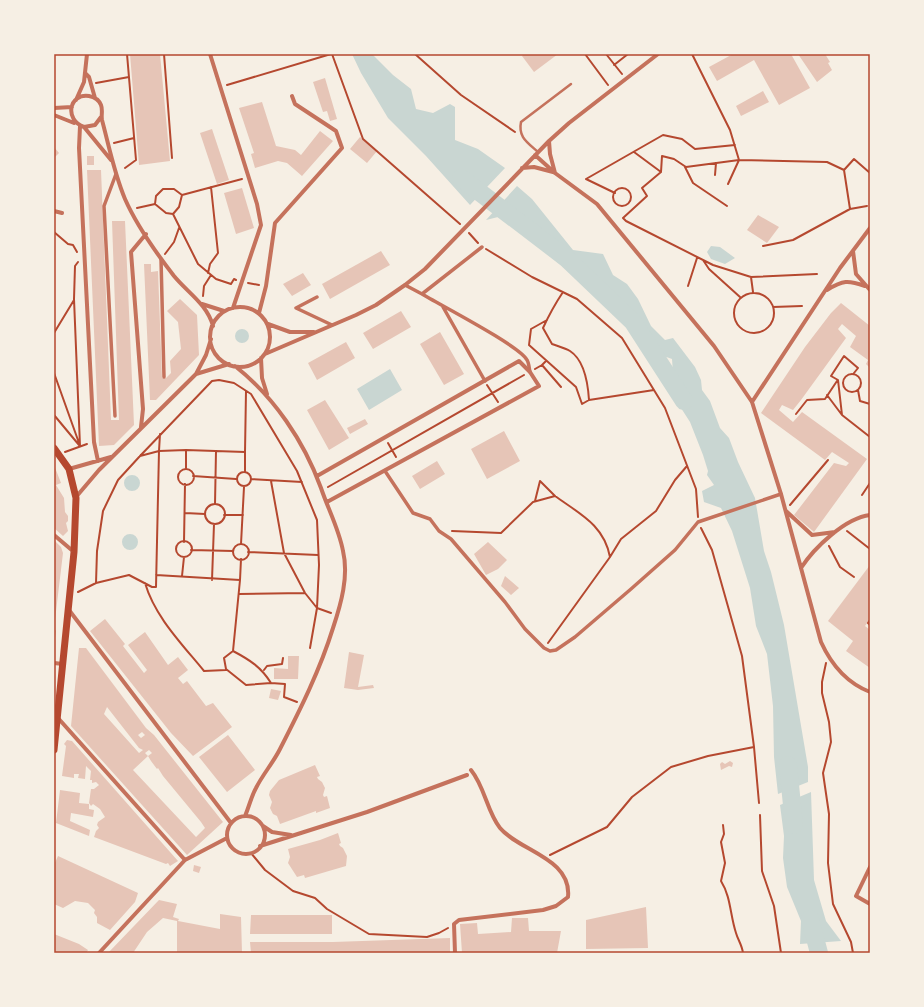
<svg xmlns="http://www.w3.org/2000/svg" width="924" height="1007" font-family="'Playfair Display',serif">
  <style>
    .water { fill: #c9d6d2 }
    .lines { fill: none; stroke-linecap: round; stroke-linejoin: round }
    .river { stroke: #c9d6d2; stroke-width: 18 }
    .building { fill: #e6c5b7; fill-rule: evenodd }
    .path { stroke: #b5482f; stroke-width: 2 }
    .service { stroke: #c5725c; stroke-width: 2.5 }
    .pedestrian { stroke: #c5725c; stroke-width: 3.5 }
    .minor { stroke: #c5725c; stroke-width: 4 }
    .secondary { stroke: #b5482f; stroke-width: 7 }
    .neatline { fill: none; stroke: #b5482f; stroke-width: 1.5 }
  </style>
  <rect width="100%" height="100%" fill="#f6efe4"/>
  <path class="water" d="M352,54H372L393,75L411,89L416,109L433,113L450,104L455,107V140L478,149L505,168L470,205L426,156L388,118L361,73Z
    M517,186L532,199L573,250L603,254L613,275L627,284L638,299L651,326L665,340L673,338L695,367L701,380L702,390L710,401L720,428L729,438L738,462L755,498L764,551L771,572L784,625L808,767V782L778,794L774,757L773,706L767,654L756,626L750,588L732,531L721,508L704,502L702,491L714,485L707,475L708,471L703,455L690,422L672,394L670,385L673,373L672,359C641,348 636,341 621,313L623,308L608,303L586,285L590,275H573L535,244L541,242L540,233L525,234L498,217L486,220Z
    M711,246L720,247L735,258L725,264L711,259L707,252Z
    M235 336a7 7 0 1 1 14 0a7 7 0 1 1-14 0Z
    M390,369L402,390L369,410L357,389Z
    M124 483a8 8 0 1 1 16 0a8 8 0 1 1-16 0Z
    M122 542a8 8 0 1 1 16 0a8 8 0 1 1-16 0Z
    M811,792L814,880L826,921L841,941L800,944L801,921L787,887L783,858L784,836L780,805Z"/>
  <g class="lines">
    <path class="river" d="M461,178L566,258L633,322L684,401
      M788,765L794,825
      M810,919L819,953"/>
  </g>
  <path class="building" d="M130,54H160L170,161L139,165Z
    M524,54H558L534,72L522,56Z
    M733,54H791L810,88L779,105L754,60L717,81L709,67Z
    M798,54H825L830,62L828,63L832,70L817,82Z
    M325,78L337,119L330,121L327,111L323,112L313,82Z
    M763,91L769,102L741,116L736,106Z
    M262,102L276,146L295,150L301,155L320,131L333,141L302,176L287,163L278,161L255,168L251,154L254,153L239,108Z
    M212,129L229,180L217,184L200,133Z
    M360,137L377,151L367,163L350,149Z
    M54,147L59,153L54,158Z
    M87,156H94V165H87Z
    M87,170H101L111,420H119L112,221H125L134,425L114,445L99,446Z
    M242,188L254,228L236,234L224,193Z
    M758,215L779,227L767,243L747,230Z
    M381,251L390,265L330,299L322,284Z
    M144,264H151V272L158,271L162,378H166L171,373L170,361L181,349L178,322L167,311L180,299L197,315L199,355L156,400H150Z
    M303,273L311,285L292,296L283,284Z
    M841,303L870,326V368L866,364L868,360L850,347L856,336L842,324L838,329L846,338L801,400L793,410L782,405L779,410L793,422L802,412L867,459L814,532L794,515L834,463L846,466L849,463L832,452L825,460L761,413L805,347L831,313Z
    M401,311L411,327L373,349L363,333Z
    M440,332L464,374L444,385L420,344Z
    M346,342L355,358L317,380L308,363Z
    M325,400L349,438L329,450L307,410Z
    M365,419L368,424L350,434L347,428Z
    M504,431L520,461L487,479L471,449Z
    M437,461L445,474L420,489L412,476Z
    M54,465L61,483L56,485L64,498L65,512L68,516V521L66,523L68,531L63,536L54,528Z
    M54,540L61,547L63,553L54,628L56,631L55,638H54Z
    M488,542L507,560L498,569L486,575L474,554Z
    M870,565V619L865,626L870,630V668L846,651L853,641L828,621Z
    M505,576L519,588L511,595L501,586Z
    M105,619L125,644L123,646L144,673L147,670L128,645L145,632L168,665L178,657L188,670L178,678L183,684L187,681L206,706L213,703L232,727L193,756L171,733L90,631Z
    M79,648H86L146,728L154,735L223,822L187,855L71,726ZM107,707L139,748L143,750L139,753L104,714ZM142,732L145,735L141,738L138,735ZM149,750L152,753L148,756L151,761L157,769L158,768L163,776L201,822L205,828L196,837L133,770L148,756L145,753Z
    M349,652L364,655L358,687L373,685L374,688L358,690L344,688Z
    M288,656H299L298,679H274V668L288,669Z
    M271,689L281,691L278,700L269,698Z
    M228,735L255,770L227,792L199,757Z
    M67,740L72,741L178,861L170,866L168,863L166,864L94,837L96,831L99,828L97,825L98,822L105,817L100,809L93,804L91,806L89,803L91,789H94L99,785L96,782L92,783V780H90L91,771L86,766L85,779L78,778L79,774H74V778L62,776L66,746L64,744Z
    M730,761L733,763L732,767L729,766L721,770L720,764L722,762L725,764Z
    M315,765L320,776L317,777L318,779L322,782L325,788L323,795L324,797L327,796L330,808L316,813V811L280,824L277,816L273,814L270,808L272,802L269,795L270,791L279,780Z
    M60,790L80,793L79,803L89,804V809L94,810L93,817L71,813L70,821L90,830L89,836L56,823Z
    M338,833L341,843L339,844L340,846L343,848L347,856L346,866L305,878L304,875L297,877L288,863L290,857L288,849L320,840Z
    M58,856L138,893L135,902L110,930L97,923V917L94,913L95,910L88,903L75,901L63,908L54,904V865Z
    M194,865L201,867L199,873L193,871Z
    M159,900L177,904L173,917L179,919L178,921L220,929V914L241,917L242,953H177V921L163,918L147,932L133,953H108Z
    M646,907L648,948L586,949V920Z
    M251,915H332V934H250Z
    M512,918H528L529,931H561L557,953H462L460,924L477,923L478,934L511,932Z
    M54,934L79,944L88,950L86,953H54Z
    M450,938V953H251L250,942H333Z"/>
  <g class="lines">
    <path class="path" d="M164,54L172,158
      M332,54L363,139L460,224
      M415,54L461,95L515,132
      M585,54L608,85
      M606,54L622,74
      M692,54L730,130L739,160L728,184
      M614,65L628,54
      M96,83L129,77
      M227,85L331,54
      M114,143L134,138
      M634,152L661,172L662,156L674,159L686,167L739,160L827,162L844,170L850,209
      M685,167L693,183L727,206
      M125,168L136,160L127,54
      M844,170L854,159L870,173
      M661,172L642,188L647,196L623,218L626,221L713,265L751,277L817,274
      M715,175L716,163
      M586,179L663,135L682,139L695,149L735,145
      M586,179L615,193
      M613 197a9 9 0 1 1 18 0a9 9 0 1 1-18 0Z
      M155,204L156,196L163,189H174L182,195
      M137,208L155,204L166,213L173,214
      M54,232L68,244L73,245L77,252
      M469,233L478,243
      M763,246L793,240L850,209L867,206
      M486,249L532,277L577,299L622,338L665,408L696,489L698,517
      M165,254L174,242L179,228
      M703,260L709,269L740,297
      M78,262L75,266L74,299L80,446
      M208,273L210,264L218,253L211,187
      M751,277L753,292
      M236,280L234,279L231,284L216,279L198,264L173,214L179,207L182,195L242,179
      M248,283L259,285
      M688,286L697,258
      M734 313a20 20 0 1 1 40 0a20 20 0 1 1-40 0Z
      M203,296L204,286L211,275
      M773,307L802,306
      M547,320L531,329L529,345L576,387L582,404L589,400C588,384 584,360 570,351C565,348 557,346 552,344L543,328C549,315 555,304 563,292
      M54,333L74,300
      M546,361L542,365L561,387
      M535,369L542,365
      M54,373L79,443
      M843 383a9 9 0 1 1 18 0a9 9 0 1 1-18 0Z
      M487,385L498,402
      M858,390L860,401L870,404
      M827,395L842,415L870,437
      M589,400L654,390
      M796,414L807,400L825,399L837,381
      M54,415L79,445
      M842,415L838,380L831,376L844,356L858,368L854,373
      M160,434L159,451L186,450L245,452V472
      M388,443L396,457
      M65,452L87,444
      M245,452L246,391
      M140,456L212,381L219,380L234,383L251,394L297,471L317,520L319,565L317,608L310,648
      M186,469V450
      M178 477a8 8 0 1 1 16 0a8 8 0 1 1-16 0Z
      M237 479a7 7 0 1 1 14 0a7 7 0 1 1-14 0Z
      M193,476L236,479
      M251,479L302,482
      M271,481L284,553L305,593L317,608L331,613
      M328,487L524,375
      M862,495L870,483
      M535,501L540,481L555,496
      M215,504L216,451
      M205 514a10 10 0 1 1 20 0a10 10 0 1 1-20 0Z
      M790,505L828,460
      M185,513L205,514
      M224,515H243
      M452,531L501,533L533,502L555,496C580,514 604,525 610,557L548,643
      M847,531L870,549
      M176 549a8 8 0 1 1 16 0a8 8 0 1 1-16 0Z
      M184,542L185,484
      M241,544L244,487
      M233 552a8 8 0 1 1 16 0a8 8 0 1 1-16 0Z
      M829,546L840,567L854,577
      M191,550L233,551
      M248,552L318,555
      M610,557L621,539L656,511L675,480L687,466
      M156,575L240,580L241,559
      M182,576L184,557
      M212,580L214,524
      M145,583C155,617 182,644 204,671L226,670
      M78,592L96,583L129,575L152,587H156L159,451L140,456L118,480L103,511L97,551L96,583
      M239,594L305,593
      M870,620L868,623L870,625
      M233,651L240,580
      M826,663L822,682V693L829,722L831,742L823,773L829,814L828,863L833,904L851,942L853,953
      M264,670L267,666L282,664L283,658
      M271,683C261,667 250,660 233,651L224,658L226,669L246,685L271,683L285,684L284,697L297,702
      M754,747L759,803
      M760,815L762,871L774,906L781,953
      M723,825L724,834L721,842L725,863L721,881C731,897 730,915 736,933C738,940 742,945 743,953
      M251,853L265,870L293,891L315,898L327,909L369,934L427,937L439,933L448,928
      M550,855L607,827L632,797L671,767L708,756L754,747L742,656L712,550L701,528"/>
    <path class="service" d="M538,152C527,142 518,137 521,122L571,84"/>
    <path class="pedestrian" d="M161,259L164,377
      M405,285L422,294L482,247
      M422,294C440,305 520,346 527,360C529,363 529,368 530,372
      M317,297L296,308L332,325
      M443,307L485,381
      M115,416L104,206L116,174
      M385,471L413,513L430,519L439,531L451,539L505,602L525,629L544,648L550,651L556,650L575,637L631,589L675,550L698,522L781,494"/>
    <path class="minor" d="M210,54L257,204L261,225L233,308
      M85,73L89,77L95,98
      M76,100L84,82L87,54
      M54,108L72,107
      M54,115L74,123
      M101,117L95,125L84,127C64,120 69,93 89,96C94,97 99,100 101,105C103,110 101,115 102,120C109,146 114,173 125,199C136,224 157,254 174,276C187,292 207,304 213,326
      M80,126L79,148L94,442L98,461
      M84,127L111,160
      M549,141L550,154L555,173
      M535,155L555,173L597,204L714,346L752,402L781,494L821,642C831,664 847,683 870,692
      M522,168L534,167L553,172
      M54,211L62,213
      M853,251L856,274L870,290
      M827,290C843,280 848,280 865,286
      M202,304L224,311
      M210 337a30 30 0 1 1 60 0a30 30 0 1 1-60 0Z
      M259,313L266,286L275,223L342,148L336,131L295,104L292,96
      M268,324L290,332H314
      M265,354L356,315L376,305L405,285L425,269L549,141L569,123L658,54
      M261,358L262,378L267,394
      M235,366C274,397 304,441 321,488C328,509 339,529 343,551C349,576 341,604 333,628C320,670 300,710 280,749C273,763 263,774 256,788C251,797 249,807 245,816
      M196,374L229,364
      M752,402L840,268L870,228
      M141,427L143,409L131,252L146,234
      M69,469L111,457
      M317,476L519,361L530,372L539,386L327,502
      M76,497L99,470L196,374L206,355L211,339
      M786,511L812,535L835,532
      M54,535L74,552
      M801,568C814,548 845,518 870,515
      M69,610L231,823
      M54,663L63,664
      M58,718L185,860
      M227 835a19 19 0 1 1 38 0a19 19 0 1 1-38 0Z
      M263,826L272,832L291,835
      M260,846L367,812L467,775
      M870,867L856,896L870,904
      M99,953L185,860L227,838
      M455,953L454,924L459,920L543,910L556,906L568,897C572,858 519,851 500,828C487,812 485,787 471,770"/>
    <path class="secondary" d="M54,448L69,469L76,498L74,552L54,750"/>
  </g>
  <rect width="924" height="1007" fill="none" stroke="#f6efe4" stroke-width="110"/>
  <rect x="55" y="55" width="814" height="897" class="neatline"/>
</svg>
